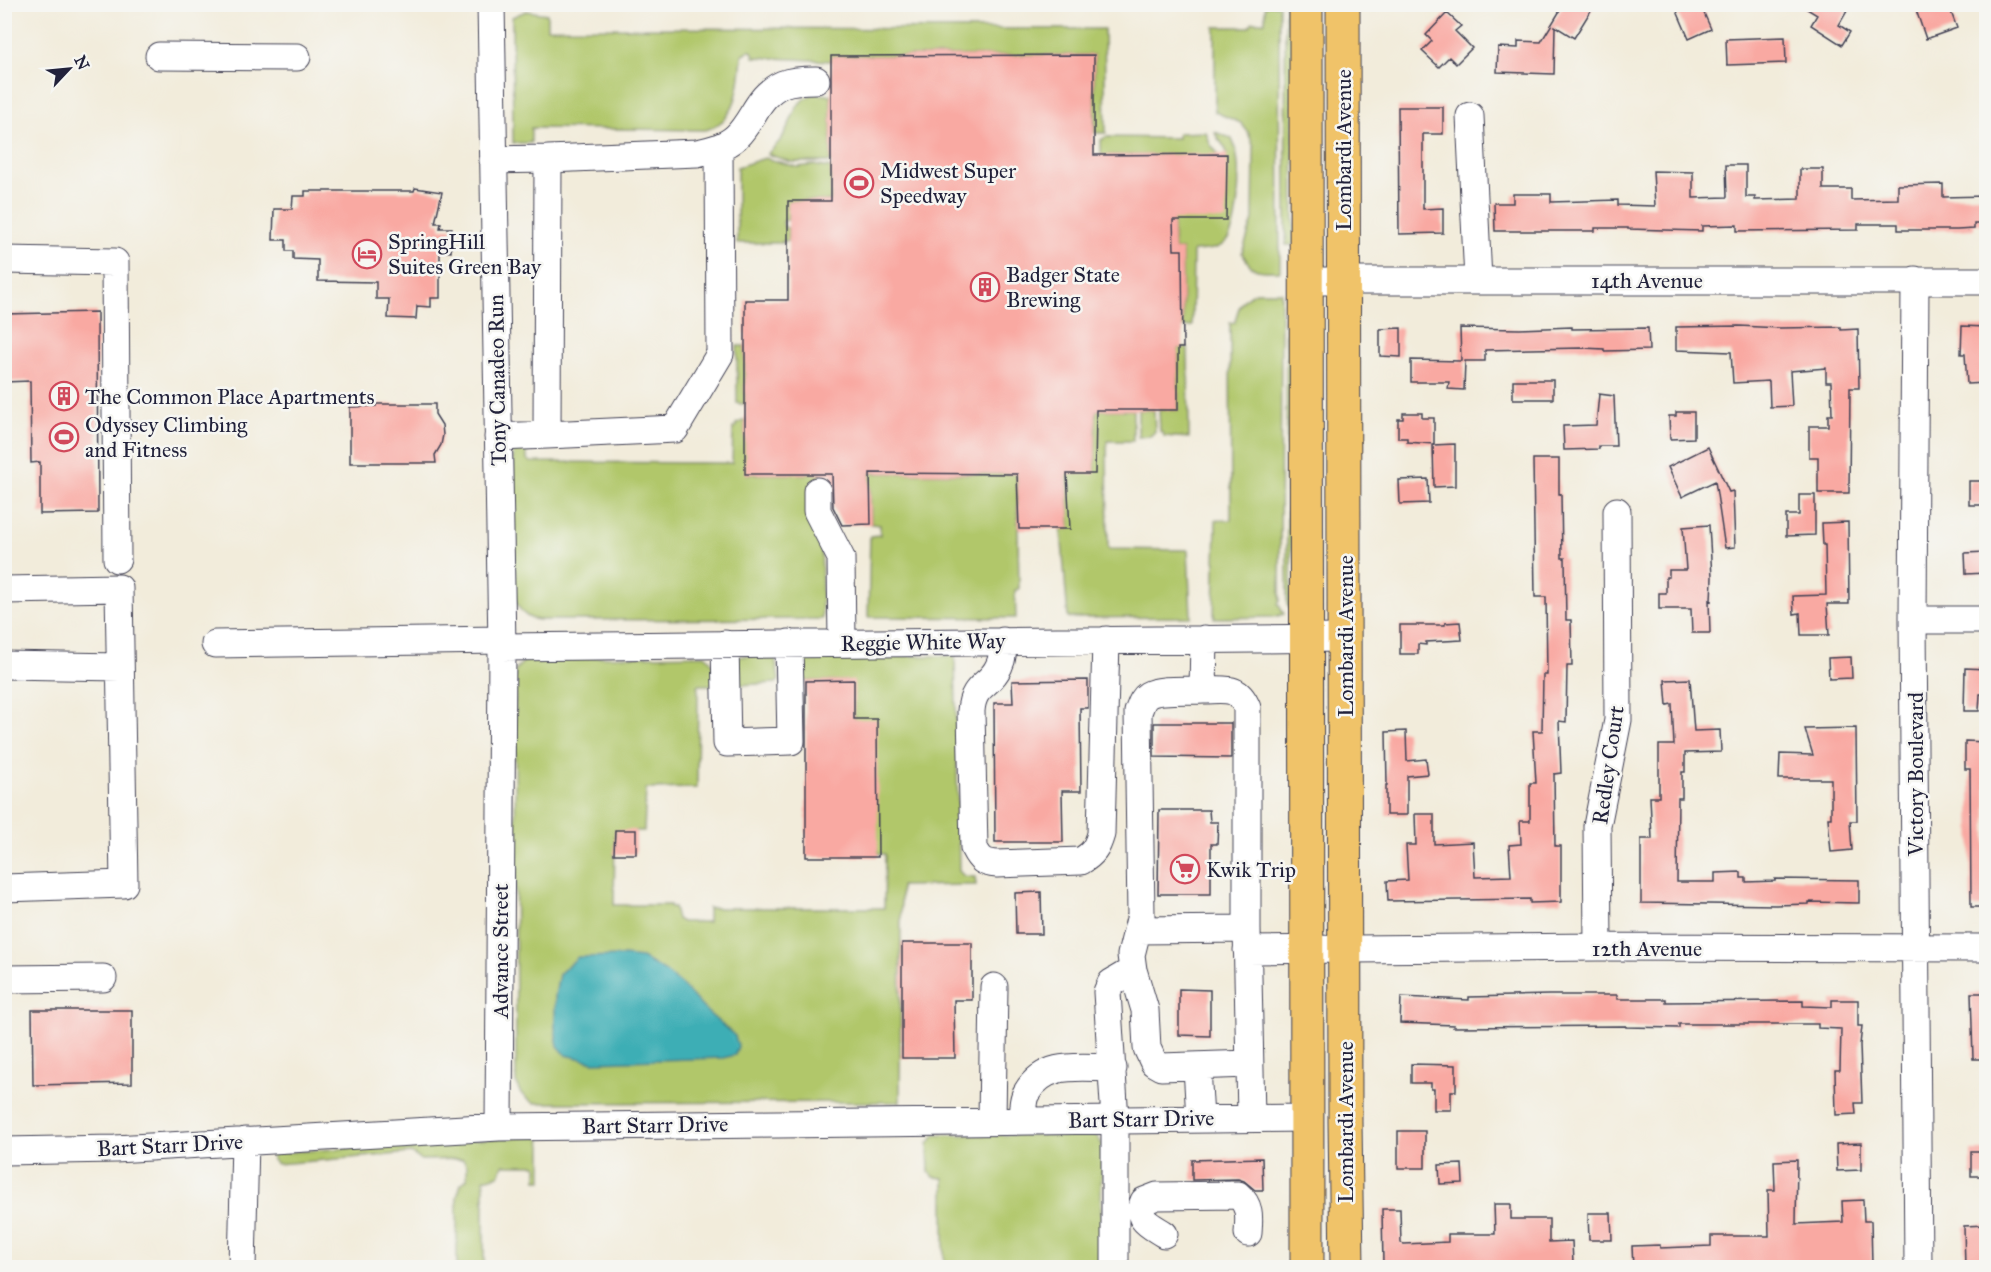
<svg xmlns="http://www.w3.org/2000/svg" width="1991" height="1272" font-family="'IM FELL Great Primer',serif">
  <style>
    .green { fill: #b1c76b; stroke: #6a7453; stroke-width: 1.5 }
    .water { fill: #3daeb5; stroke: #306878; stroke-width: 1.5 }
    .building { fill: #f9a9a2 }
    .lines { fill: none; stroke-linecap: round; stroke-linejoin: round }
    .minor-casing { stroke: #414053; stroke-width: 29 }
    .major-casing { stroke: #414053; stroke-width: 35 }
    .minor { stroke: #fff; stroke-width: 27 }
    .major { stroke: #f0c369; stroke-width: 33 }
    .labels { text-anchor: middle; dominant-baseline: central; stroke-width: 5; stroke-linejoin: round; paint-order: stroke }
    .street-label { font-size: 22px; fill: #22223b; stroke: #f6f6f2 }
    .poi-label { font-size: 22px; fill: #22223b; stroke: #f6f6f2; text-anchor: start }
  </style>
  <rect width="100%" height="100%" fill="#f6f6f2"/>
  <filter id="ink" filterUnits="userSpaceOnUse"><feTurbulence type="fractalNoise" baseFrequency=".0167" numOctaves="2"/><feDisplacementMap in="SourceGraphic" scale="12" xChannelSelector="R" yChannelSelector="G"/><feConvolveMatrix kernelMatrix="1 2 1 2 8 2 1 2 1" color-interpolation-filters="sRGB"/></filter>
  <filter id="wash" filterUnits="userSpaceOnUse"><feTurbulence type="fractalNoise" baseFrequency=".008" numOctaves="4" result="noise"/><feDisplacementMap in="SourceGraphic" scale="24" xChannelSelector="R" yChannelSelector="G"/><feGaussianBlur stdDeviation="1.35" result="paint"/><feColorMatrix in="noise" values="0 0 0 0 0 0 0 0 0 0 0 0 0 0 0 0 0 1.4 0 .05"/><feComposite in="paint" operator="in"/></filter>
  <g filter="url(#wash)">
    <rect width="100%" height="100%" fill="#f2ecdb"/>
    <path class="green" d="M1265,5H1279L1280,271C1259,271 1253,274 1242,253L1253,220L1254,148L1248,132L1241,123L1215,112V27H1249L1253,22H1265Z
      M1285,5H1293L1294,245H1286Z
      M526,11L547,14V28L1104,29L1106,133H1095L1094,55L832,56L831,61L754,57L753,53L750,50L742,55C740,83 738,122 705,130L531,128V143H513L512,17Z
      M816,94L831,95V162H791L767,154C775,147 782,140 786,131C794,116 796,97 816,94Z
      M1206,132L1210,144L1219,155H1101V140L1106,137L1178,138V133Z
      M1215,132L1231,138C1243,155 1240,221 1228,239C1219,251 1206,250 1193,251L1192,326L1183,327L1182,250H1174L1173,220L1227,154C1226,144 1217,141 1215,132Z
      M765,158L797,167L813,165L831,168V201H788V220L783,221L784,227L788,228V241H782V243H737V167Z
      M1256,292H1281L1280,601L1278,604L1284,614L1274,617L1214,618L1216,520H1231L1230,323L1235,322C1238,308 1241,298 1256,292Z
      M1286,294L1294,299L1291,610L1287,605Z
      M737,346H745V403L743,404L737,403Z
      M1178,348H1188L1189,438L1164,436L1163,433L1160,432L1159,410H1178Z
      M1096,410H1133V441H1107L1108,549L1188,550L1191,617L1068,618L1061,529H1070L1067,474L1095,473Z
      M1138,410H1154L1155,432L1150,436L1138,437Z
      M745,420L746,474H821L822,619L540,620C525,619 520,611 514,598L513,445L527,444V459L531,462L732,463L733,428L736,427V424Z
      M870,473L1017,474L1019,589L1015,590L1016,618L868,617L870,536L880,535V525L871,524Z
      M705,655C716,663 714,672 714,685H698L697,788L646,789L644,831H615L614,905H670V907H674L677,919L682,922H708V908H884L885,854H878L854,719L853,681H795L802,659L813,656H955L959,871L964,876L975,877L976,885L901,886L900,1102L534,1103C524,1098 519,1093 516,1082L515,673L517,668L527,658Z
      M741,656L775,657L779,680L776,683L739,685L736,661Z
      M935,1135H1096L1102,1144L1100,1267H944V1178L934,1177L929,1172L928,1144Z
      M539,1136L542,1145V1180H537V1165H503L499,1175L484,1179V1267H457V1197L461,1184L467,1179V1166L463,1159L421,1160L411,1153L277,1164L272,1159V1153Z"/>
    <path class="water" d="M624,956L642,958L666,972L684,987L705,1010L735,1036L738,1046L735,1055L723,1058L594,1062L566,1055L558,1046L555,1029V996L559,974L578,957Z"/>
    <g id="blocks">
      <path class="building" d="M1564,4H1595L1574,38L1555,26L1554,74L1497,72L1498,47L1518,48V41L1541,42Z
        M1674,4H1700L1711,29L1689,39Z
        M1799,4H1837L1847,11L1839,25L1850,32L1842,45L1811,25L1817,15Z
        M1914,4H1948L1957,28L1926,39Z
        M1447,13L1461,26L1455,31L1472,48L1456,64L1449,57L1439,67L1422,51L1432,41L1426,35Z
        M1785,37L1786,63L1727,65L1726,39Z
        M1094,55V155L1227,154L1226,220H1173L1174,250H1182L1183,348H1178V410H1096L1095,474H1067L1070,529H1019L1017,474L870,473L871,524L842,525L833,507L832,474H745V300H788V201H831V56Z
        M1398,107H1443V134H1423V209L1443,208V233L1399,234Z
        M1726,165H1746V197H1755V200L1800,199V169H1823V189H1851V200L1898,199V185L1943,184V197L1986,196V224H1974V229L1957,230H1898V224H1858V230L1737,231V225L1702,226V231L1628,229V228H1595V231H1495L1494,203H1513V194H1551V202L1618,200V205L1655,206L1653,171L1693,172V198L1727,197Z
        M415,188L442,192L435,223H441L440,228H452L451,252L440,251V298H431V307L417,306L416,319L388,318L389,299H376V282L318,281V260L293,259V251H286V240H273L274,209H292L293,196H305V191H414Z
        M97,312L98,513L40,514V462L31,463L30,381L4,382V314Z
        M1739,326L1780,328L1841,327V330L1858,329L1859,388H1850L1849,493H1818V457H1809V426H1828V415H1832L1831,382H1826V368L1790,371L1792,406L1770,407L1769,381L1733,383L1731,352L1676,350V327Z
        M1962,326L1986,327V383L1967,384L1965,354H1961Z
        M1572,327V329L1648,328L1649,350L1604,351V349L1583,348L1485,350V361H1465L1464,390L1448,389L1449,382H1411V360L1461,361L1460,328L1520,329Z
        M1401,328V357L1380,356V329Z
        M1513,380H1553V399H1513Z
        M1599,394L1614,396L1616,446H1599V449L1564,450L1563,426L1596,425Z
        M376,404H435V414L442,425L443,435L441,445L435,455L436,463H350V407L376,406Z
        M1676,412H1694V438L1670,439L1669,416H1676Z
        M1403,413H1422V418H1434V444L1407,442V438H1398V419H1403Z
        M1455,444V486L1434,487L1433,445Z
        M1708,447L1729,492L1733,491L1735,547L1725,548L1715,481L1682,497L1668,467Z
        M1533,459H1559V494H1561L1562,558H1565L1566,620H1571L1572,666H1567L1566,722L1559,721L1561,773L1554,774L1555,846H1561V902L1530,903V899L1388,901L1387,881L1408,880L1406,845H1416L1415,814H1434V844L1473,842L1475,877L1511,876L1509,845L1521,844L1520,821H1530V783H1536L1533,731H1542L1543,675H1547L1546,597H1535Z
        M1428,479L1429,503L1400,504L1399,480Z
        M1969,481H1986V505H1969Z
        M1799,495H1815V535L1786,536V515H1799Z
        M1848,522L1849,604H1827L1829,635H1801L1800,613L1794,614L1793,596L1826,595L1825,545H1823L1822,523Z
        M1709,525L1712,577L1711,601L1709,600L1710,633H1692L1691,609H1659V593H1666V577H1669V570H1686L1683,527Z
        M1986,552V573L1966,574L1965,553Z
        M1460,622L1462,640L1426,642V645L1418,644V654H1400V625H1445V623Z
        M1851,657L1852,678L1829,679L1828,658Z
        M1965,668L1986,669V694H1980L1979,711H1964Z
        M1690,679L1694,731L1720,730L1721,752L1685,753V772H1682V798H1678L1677,882H1715V873L1741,872V878H1746V882L1775,881V879L1859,880V903L1809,902V904L1775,905L1641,903V839H1652L1650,797H1659V745H1674L1672,704L1667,705L1665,680Z
        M854,680V719H877L878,857H806V681Z
        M1088,680V708H1080L1081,791H1062L1063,842H995L994,703H1013L1012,681Z
        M1154,723H1231V758L1154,757Z
        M1856,728L1857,821H1850L1852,850L1831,852L1828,818H1831V779H1779L1780,754L1813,755L1805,729Z
        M1406,731L1407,761L1426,759L1428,774L1407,776V815H1386V785H1387L1386,732Z
        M1965,741L1986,742V907H1971L1970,769H1965Z
        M1159,810H1209L1210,822H1218L1217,844H1211V894H1158Z
        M615,830H636V854H614Z
        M1041,892L1042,934H1016L1015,893Z
        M902,943H972V1000H954L955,1058H902Z
        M1179,989L1210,990V1036L1179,1035Z
        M1971,993H1986V1059H1973Z
        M1549,995H1617V999H1666V1002L1803,1001V1006L1832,1007V1000H1858V1026H1862L1860,1045L1862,1103H1855L1856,1114L1836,1115L1835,1070H1840L1841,1029L1818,1028V1024H1679V1028L1626,1027V1026L1453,1027L1454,1025L1400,1023L1401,997L1469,1000V997Z
        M32,1010H132V1083L33,1085Z
        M1411,1064L1456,1065V1091H1451V1110H1434V1089H1431V1083H1411Z
        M1398,1131H1425V1168H1398Z
        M1861,1143V1170L1837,1171L1836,1144Z
        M1971,1151H1986V1176H1971Z
        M1262,1158L1263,1190H1255L1244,1181L1238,1179L1192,1180V1160Z
        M1797,1160L1796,1224L1843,1222L1842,1201L1863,1200L1864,1221H1871L1872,1265L1800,1268H1633L1632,1246L1660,1245V1248L1711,1246V1236H1769L1768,1190H1775L1774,1161Z
        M1462,1164L1463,1183L1440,1184L1439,1165Z
        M1494,1204H1511V1219H1549V1242L1572,1241L1573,1264L1516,1267V1264L1455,1263L1383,1265L1382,1209H1400L1401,1243L1404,1244L1448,1242V1234H1495Z
        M1588,1213H1611L1612,1240H1589Z
        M1986,1225V1268H1965L1964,1226Z"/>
    </g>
  </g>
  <g filter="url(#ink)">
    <use href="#blocks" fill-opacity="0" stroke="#414053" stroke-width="1.5"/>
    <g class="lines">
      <g class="minor-casing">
        <path id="minor" d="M491,4L502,647L499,1127
          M159,56L297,57
          M1470,116L1478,280
          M548,159L697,153C711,150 725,147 736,137C754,120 757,95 783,84C793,80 806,80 816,80
          M493,160L548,159L547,435L498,437
          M4,260L115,262L117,559
          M1915,280L1913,620L1918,1268
          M1307,281H1986
          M547,435L675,429L720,354L719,147
          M817,491V511L841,558L842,643
          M4,590L119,588L124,884L4,888
          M1913,620H1986
          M1204,639L1203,690C1225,690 1238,685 1247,708V929L1251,1117
          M1003,641C1003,649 1003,658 999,666C990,687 973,683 971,711L974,848C980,860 984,863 997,864L1081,861C1093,854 1097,848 1101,834L1106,640
          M215,644L502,640
          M725,644L727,743L791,741L789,643
          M502,647L1345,638
          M4,665L120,667
          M1203,690C1190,691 1159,688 1148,695C1142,699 1141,705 1138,712L1141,915L1131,955L1133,970L1145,1010L1147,1048L1154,1063L1161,1067L1250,1064
          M1138,930L1247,929
          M1598,947L1597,826L1618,720L1617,511
          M1247,950L1598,947L1986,948
          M4,979L103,978
          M1197,1067L1200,1119
          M992,1120L994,987
          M1022,1120C1023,1112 1022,1099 1027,1092C1046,1060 1080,1068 1113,1068
          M4,1151L115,1149L499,1127L1307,1118
          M1164,1234C1150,1225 1135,1220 1144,1201L1157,1196L1238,1195C1251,1206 1249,1218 1248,1233
          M242,1268L245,1141
          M1115,1268V1120L1107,992L1111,983L1133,970"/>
      </g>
      <g class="major-casing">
        <path id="major" d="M1306,4L1307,1268
          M1343,4L1345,1122L1347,1268"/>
      </g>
      <use href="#minor" class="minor"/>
      <use href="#major" class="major"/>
    </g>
  </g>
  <defs>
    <g id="stadium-ring" transform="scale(1.5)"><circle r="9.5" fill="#f6f6f2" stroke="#d1495b" stroke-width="1.5"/><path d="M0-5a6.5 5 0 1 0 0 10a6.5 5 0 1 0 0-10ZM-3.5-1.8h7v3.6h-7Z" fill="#d1495b"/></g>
    <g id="hotel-ring" transform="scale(1.5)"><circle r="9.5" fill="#f6f6f2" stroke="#d1495b" stroke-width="1.5"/><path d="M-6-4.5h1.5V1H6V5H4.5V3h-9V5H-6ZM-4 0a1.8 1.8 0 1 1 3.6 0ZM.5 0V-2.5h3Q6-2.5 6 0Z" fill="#d1495b"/></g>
    <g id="building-ring" transform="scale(1.5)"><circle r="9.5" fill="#f6f6f2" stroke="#d1495b" stroke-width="1.5"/><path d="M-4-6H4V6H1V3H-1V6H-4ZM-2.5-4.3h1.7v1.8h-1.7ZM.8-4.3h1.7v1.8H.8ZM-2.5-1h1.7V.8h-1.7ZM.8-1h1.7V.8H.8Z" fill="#d1495b"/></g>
    <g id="supermarket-ring" transform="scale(1.5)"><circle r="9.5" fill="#f6f6f2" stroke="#d1495b" stroke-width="1.5"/><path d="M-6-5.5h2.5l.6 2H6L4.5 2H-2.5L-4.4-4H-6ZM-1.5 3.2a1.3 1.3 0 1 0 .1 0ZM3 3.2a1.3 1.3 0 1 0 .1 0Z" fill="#d1495b"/></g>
  </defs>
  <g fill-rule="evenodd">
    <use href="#stadium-ring" x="859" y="183"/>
    <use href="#hotel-ring" x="367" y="254"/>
    <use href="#building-ring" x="985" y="287"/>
    <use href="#building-ring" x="64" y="396"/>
    <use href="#stadium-ring" x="64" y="437"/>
    <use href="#supermarket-ring" x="1185" y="869"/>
  </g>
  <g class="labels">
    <g class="street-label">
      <text transform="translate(1343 150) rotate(-90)">Lombardi Avenue</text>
      <text x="1647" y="280">14th Avenue</text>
      <text transform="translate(497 380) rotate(-91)">Tony Canadeo Run</text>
      <text transform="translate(1345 636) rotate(-90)">Lombardi Avenue</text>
      <text transform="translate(923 642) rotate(-1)">Reggie White Way</text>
      <text transform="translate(1608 765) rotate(-82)">Redley Court</text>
      <text transform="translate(1915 774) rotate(-90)">Victory Boulevard</text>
      <text x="1647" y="948">12th Avenue</text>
      <text transform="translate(500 951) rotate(-90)">Advance Street</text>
      <text transform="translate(1141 1119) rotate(-1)">Bart Starr Drive</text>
      <text transform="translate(1345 1122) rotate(-90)">Lombardi Avenue</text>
      <text transform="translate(655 1125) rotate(-1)">Bart Starr Drive</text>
      <text transform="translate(170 1145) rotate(-3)">Bart Starr Drive</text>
    </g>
    <g class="poi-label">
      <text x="880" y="170">Midwest Super<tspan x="880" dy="25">Speedway</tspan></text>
      <text x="388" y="241">SpringHill<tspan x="388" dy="25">Suites Green Bay</tspan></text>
      <text x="1006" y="274">Badger State<tspan x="1006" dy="25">Brewing</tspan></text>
      <text x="85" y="396">The Common Place Apartments</text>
      <text x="85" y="424">Odyssey Climbing<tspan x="85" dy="25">and Fitness</tspan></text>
      <text x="1206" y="869">Kwik Trip</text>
    </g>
  </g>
  <rect width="1991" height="1272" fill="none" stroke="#f6f6f2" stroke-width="24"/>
  <g transform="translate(69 69) rotate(64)" stroke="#f6f6f2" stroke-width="4.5" paint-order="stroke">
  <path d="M0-4.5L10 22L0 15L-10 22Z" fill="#22223b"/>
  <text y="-9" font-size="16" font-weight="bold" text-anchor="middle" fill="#22223b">N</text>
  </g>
</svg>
